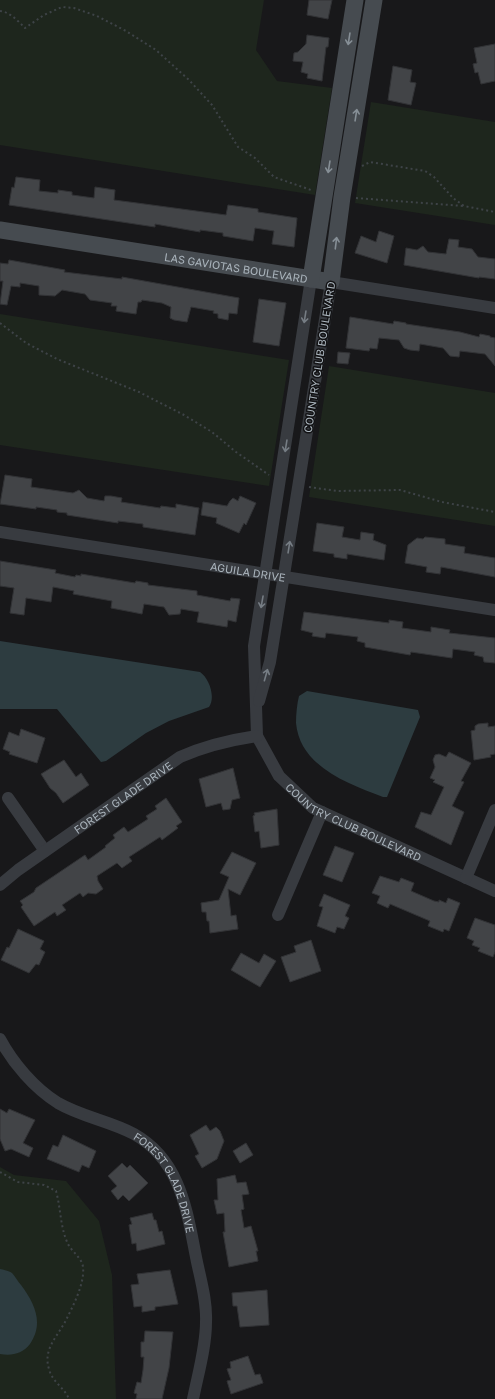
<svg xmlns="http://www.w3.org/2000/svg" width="495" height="1399" font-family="'Golos Text',sans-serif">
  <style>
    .green { fill: #1e261d }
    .water { fill: #2d3c40 }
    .building { fill: #424447; stroke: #323336 }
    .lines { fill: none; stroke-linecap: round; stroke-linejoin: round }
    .path { stroke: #3e4347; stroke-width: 2; stroke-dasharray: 2 3; stroke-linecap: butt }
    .street { stroke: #383b40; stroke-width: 12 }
    .secondary { stroke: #464b50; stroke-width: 17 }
    .oneway { stroke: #868f96 }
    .oneway2 { stroke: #767d84 }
    .labels { text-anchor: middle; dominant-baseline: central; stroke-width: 3; stroke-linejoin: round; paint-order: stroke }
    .street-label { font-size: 11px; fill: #a9b3bb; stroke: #131315 }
  </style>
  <rect width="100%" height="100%" fill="#18181a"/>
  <path class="green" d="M0,0H264L256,50L277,81L332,88L315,195L0,145Z
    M371,102L495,122V225L355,203Z
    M0,314L289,360L269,486L0,445Z
    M329,366L495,393V526L309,497Z
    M0,1167L14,1175L66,1181L99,1221L112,1275L116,1399H0Z"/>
  <path class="water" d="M0,641L200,672C209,678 216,697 209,707L169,721L146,733L106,761L101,762L57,709H0Z
    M307,691L418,710L420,717L387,797H383C349,784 300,767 296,723C296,714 297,704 299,696Z
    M0,1269C4,1270 9,1271 12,1273C15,1276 18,1282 21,1285C35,1304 44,1323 30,1344C22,1354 12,1356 0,1354Z"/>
  <path class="building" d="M309,0H332L328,19L307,15Z
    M307,35L329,38L328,47H326L322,81L307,78L308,74L301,72L303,62L293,61L294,53L298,52L306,44Z
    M495,44V81L481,84L478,72L475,73L473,64L477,63L474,48Z
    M393,66L412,70L410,82L416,83L411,105L388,100Z
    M16,177L40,180L39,191L58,193V190L72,192V195L94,198L95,187L115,190L114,200L137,203L226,215L228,205L258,209V212L297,218L294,247L272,244L274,231L255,228L253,241L223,236V233L200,230V232L155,224V227L9,205L12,187L14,188Z
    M379,231L394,236L387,263L355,253L361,236L376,242Z
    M449,239L459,240L458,247L472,249L478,257L495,259V279L479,277V278L404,265L406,248L417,250L423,246L428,252L446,254Z
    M9,260L65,270L64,272L122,279V277L239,298L237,314L229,313L228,320L218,318V314L213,313L214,311L191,307L187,322L174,320L170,318L171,307L162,303L142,300L141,302H138L136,314L116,311L117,306H111L112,303L90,300L85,294L62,290L55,296L39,295V286L20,283V287L11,286L7,305L0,304L3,281H0V263L8,264Z
    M259,299L286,303L279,346L253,342Z
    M350,317L393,324L394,321L406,323V324L460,332L479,337L480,334L490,336V337L495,338V366L485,354L460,351L459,357L450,356L443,348L420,344L419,351L410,350L404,348L399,340L379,338L377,349L370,348L369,351L346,348Z
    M338,352L350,353L348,364L337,363Z
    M5,475L32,479L31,487L73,493L79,490L87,498L104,501L105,496H111L122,498L121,502L160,508L161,506L176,508V504L199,508L195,535L143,527V524L118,521V523L67,515V513L57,512V510L36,507V509L0,504Z
    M240,496L256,503L246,525L244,523L239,533L216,523L217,518L201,515L203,502L227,506L230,501L233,498L238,501Z
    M317,523L344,527L342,537L360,540L361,532L374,534L373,540L386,545L384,560L347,554V559L334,557V554L313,551Z
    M425,537L445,539V544L465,547L464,553L495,558V577L441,567L440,574L426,572L427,567L405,563L408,545L417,538L423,539Z
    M0,561L56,570L55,573L75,577L76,575L81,576V574L135,583L136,581L148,583V585L197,591V595L230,601L231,598L240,599L236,622L228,620L227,627L197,622L199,612L181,609L180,614L169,615L164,607L144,604L142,614L132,612L111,608L112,601L73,594L74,591L53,587L51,602L26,598L24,615L10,613L14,588L0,586Z
    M304,612L389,623V620L403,622L402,628L431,632V627L450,630L449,633L495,638V663L484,662L483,657L474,655L475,652L453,649L452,658L411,652L410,655L365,647V643L357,641L358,637L326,633L325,638L312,636L313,633L301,630Z
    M488,723V727L495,726V754L490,755L491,757L474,760L471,731L475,730V726L478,724Z
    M21,729L45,738L37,763L9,754L10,752L3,749L9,732L19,736Z
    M449,752L471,763L461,781L464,782L452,806L464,812L451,845L415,827L421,812L431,815L444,787L433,782L435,780L430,778L435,767L433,760L435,755L439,754L446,757Z
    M64,760L76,777L81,773L89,785L63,803L56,793L50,788L41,774Z
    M233,768L240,798L232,800L230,809L223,810L221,803L206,807L199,779Z
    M166,798L182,822L176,826L178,828L162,840L160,837L129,857L132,861L122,868L117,863L97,876L98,881L103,889L96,894L88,893L83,897L80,893L62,905L66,910L57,916L55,912L34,926L21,907L23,905L20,901L34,892L36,888L85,855L88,860L106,847L105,846L115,838L113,835L124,827L128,832L148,819L146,816L157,809L155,806Z
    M277,809L279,845L261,848L259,831L255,832L253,816L255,815L254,813Z
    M335,846L354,853L342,882L323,875Z
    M232,852L256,863L240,895L228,889L231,916L236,915L238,929L210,933L209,921H207L206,912H202L201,903L219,900L229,877L220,873Z
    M380,876L399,882L401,878L414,883L411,891L434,901L439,902V900L446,903L448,898L460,903L449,931L444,929L443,932L428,926L430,921L390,904L388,908L377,903L380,896L372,893Z
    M324,894L350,905L345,916L349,918L344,929L337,927L335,933L317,926L323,907L319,906Z
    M475,918L495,925V952L493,957L478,951L480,948L472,945L474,941L467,938Z
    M18,929L44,941L40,949L45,952L39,965L36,964L29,973L1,960L7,947L9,948Z
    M311,940L321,971L290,982L281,957L296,952L294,946Z
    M241,953L259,963L264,954L276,961L260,987L231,970Z
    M0,1109L7,1113L9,1109L35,1120L23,1143L33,1148L29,1157L11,1149L5,1151L0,1139Z
    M206,1125L210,1131L216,1127L220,1131L224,1141L217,1159L202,1168L195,1156L199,1154L190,1135Z
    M63,1135L96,1151L89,1168L82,1165L79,1172L47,1159L53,1145L58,1147Z
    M246,1143L253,1155L240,1163L233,1151Z
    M122,1163L127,1168L130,1165L148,1183L129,1201L123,1195L118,1200L111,1191L117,1186L108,1176Z
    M235,1175L237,1183L246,1182L249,1194L242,1195L244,1209L241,1210L244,1228L251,1226L258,1251H256L258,1261L229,1267L223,1232H225L224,1213L217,1214L214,1200H218L217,1179Z
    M152,1213L154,1220H156L159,1232L162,1231L165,1244L137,1251L136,1243L132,1244L129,1225L132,1224L130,1218Z
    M170,1270L178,1304L155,1307V1310L142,1312V1306L134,1307L131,1285L139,1284L137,1274Z
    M267,1290L269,1325L240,1327L237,1306H233L232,1293Z
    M145,1331L173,1332L169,1368L162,1399H136L137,1394L134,1393L137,1382L141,1383L143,1370L144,1357H141V1342H144Z
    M248,1356L255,1375L260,1374L263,1383L231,1394L227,1381L231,1380L227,1369L231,1368L230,1362Z"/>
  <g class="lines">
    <path class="path" d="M0,11C10,12 18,21 25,28L44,15L62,7L74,8L97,16L126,31L156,50L189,80L212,105L238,147L255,158L274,177L311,190
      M362,166L370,162L425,171L434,177L453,198L464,206L495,212
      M356,198L463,206
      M0,323L26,343L57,359L139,392L184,415L212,432L236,452L269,475
      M309,487L337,491L400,490L442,502L495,512
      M0,1172L18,1182L44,1185L56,1191C61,1209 60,1227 68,1244C72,1252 82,1258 83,1267C85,1284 72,1308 65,1322C56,1338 43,1350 49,1369C52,1382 64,1387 69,1399"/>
    <g class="street">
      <path id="s1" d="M311,279L254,646L257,736L279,776L313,808L495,891"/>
      <path id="s2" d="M0,532L495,610"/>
      <path d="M259,701L270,662L331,282L495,308"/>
      <path d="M8,798L45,851"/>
      <path d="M466,878L495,810"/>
      <path id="s3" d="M0,885L18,870L180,757C205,746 230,740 257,736"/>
      <path d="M278,915L322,812"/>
      <path id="s4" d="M0,1039C13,1063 34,1088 58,1103C82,1117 110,1121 134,1134C182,1161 187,1213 197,1262C201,1281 207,1302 206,1322C206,1347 198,1374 193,1399"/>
    </g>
    <g class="secondary">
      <path id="s5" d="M0,230L331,282L342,197L374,0"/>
      <path d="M311,279L355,0"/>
    </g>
  </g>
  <defs><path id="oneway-shaft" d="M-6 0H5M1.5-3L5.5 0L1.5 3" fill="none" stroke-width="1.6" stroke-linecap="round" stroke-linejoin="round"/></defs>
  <g class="oneway">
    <use href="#oneway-shaft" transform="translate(349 39) rotate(99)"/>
    <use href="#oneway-shaft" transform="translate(356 115) rotate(-81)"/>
    <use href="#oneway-shaft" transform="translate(329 167) rotate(99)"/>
    <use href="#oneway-shaft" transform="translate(336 243) rotate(-83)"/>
  </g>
  <g class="oneway2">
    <use href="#oneway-shaft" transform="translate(305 317) rotate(99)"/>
    <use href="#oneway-shaft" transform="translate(286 446) rotate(99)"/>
    <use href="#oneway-shaft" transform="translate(289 547) rotate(-81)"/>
    <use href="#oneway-shaft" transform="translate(262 602) rotate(100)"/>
    <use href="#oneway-shaft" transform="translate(266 675) rotate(-74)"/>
  </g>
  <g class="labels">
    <g class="street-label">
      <text stroke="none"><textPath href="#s5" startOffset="239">LAS GAVIOTAS BOULEVARD</textPath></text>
      <text transform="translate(319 357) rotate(-81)">COUNTRY CLUB BOULEVARD</text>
      <text stroke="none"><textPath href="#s2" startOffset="251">AGUILA DRIVE</textPath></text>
      <text stroke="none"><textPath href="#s3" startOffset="151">FOREST GLADE DRIVE</textPath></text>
      <text stroke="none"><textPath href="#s1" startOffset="596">COUNTRY CLUB BOULEVARD</textPath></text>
      <text stroke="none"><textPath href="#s4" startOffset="229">FOREST GLADE DRIVE</textPath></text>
    </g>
  </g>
</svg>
